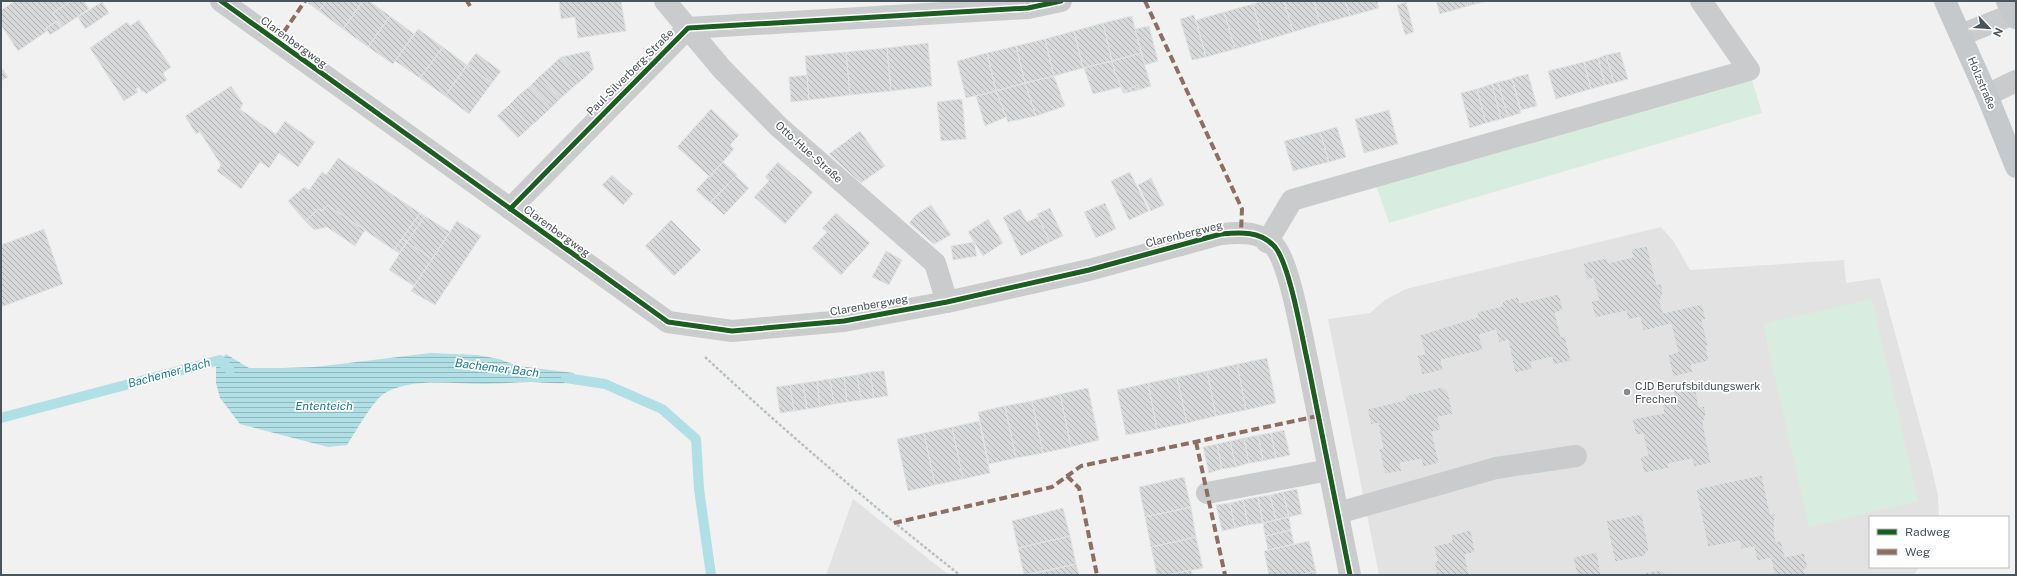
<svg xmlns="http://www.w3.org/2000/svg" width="2017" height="576" font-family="'Public Sans',sans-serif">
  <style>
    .education { fill: #e3e2e2 }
    .park { fill: #d8eddf }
    .water { fill: url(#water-rules) }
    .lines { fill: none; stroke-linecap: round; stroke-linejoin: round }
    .stream { stroke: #b1dfe6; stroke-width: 10 }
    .building { fill: url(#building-back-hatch); stroke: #e2e3e3 }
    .path { stroke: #b9c2bf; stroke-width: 2.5; stroke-dasharray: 3 2; stroke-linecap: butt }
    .minor { stroke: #c9cbcc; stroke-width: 22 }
    .major { stroke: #c6c9cc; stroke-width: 22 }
    .quiet { stroke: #8d6e63; stroke-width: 4; stroke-dasharray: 8 4; stroke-linecap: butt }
    .cycleway-casing { stroke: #fff; stroke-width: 8 }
    .cycleway { stroke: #1b5e20; stroke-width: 5 }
    .poi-dot { fill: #848b90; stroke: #fff; stroke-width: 1.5 }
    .labels { text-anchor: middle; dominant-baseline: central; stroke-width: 3.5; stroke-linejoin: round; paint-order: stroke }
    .street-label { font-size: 11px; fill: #4a545b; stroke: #fff }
    .poi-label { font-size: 11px; fill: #4a545b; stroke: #fff; text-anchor: start }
    .water-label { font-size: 12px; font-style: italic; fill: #1c8293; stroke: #fff }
  </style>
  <defs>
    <pattern id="water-rules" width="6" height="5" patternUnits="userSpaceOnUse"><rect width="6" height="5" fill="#b1dfe6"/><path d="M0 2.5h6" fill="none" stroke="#92b7bd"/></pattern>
    <pattern id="building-back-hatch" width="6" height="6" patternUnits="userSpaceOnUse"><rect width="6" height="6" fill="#d7d8d9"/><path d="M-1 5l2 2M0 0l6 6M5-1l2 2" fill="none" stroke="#b0b2b3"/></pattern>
  </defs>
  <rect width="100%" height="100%" fill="#f1f1f1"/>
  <path class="education" d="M1661,227L1674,242L1690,270L1844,260L1846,283L1880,278L1931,465L1938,496L1939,517H1870V567H1919L1914,575H1379L1328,319L1370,313L1385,300L1406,289Z
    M853,499L949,575H826Z"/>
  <path class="park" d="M1752,80L1762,113L1389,223L1375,182Z
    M1872,299L1918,501L1809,527L1763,324Z"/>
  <path class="water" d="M431,353L477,355L499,359L518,366L574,373L579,380C564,386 547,382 531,382C515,382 500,384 485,384C454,384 413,377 385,393C373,400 355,433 347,445L328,447L240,424L220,398L216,383V364L226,354L249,368H283L315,367Z"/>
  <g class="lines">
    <path class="stream" d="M566,378L605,384L662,409L696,439L699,489L711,575
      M1,418L220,360L230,370"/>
  </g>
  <path class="building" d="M15,1H71L53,13L62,27L61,28L57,21L46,28L47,31L18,51L1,25V10Z
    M71,1H84L89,9L62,27L53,13Z
    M309,1H326L319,11L308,3Z
    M326,1H363L343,29L319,11Z
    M363,1H369L390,16L368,47L343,29Z
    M559,1H621L626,31L578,38L575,17L561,19Z
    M1263,1H1284L1293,32L1263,41L1253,4Z
    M1284,1H1314L1320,24L1293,32Z
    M1314,1H1345L1350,16L1320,24Z
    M1345,1H1377L1379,8L1350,16Z
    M1436,1H1467L1468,6L1440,14Z
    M1467,1H1487L1468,6Z
    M102,2L109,13L85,29L78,17Z
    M1406,2L1414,32L1405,35L1397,5Z
    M1253,4L1263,41L1235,49L1224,12Z
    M1224,12L1235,49L1206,57L1196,20Z
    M1194,15L1206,57L1192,60L1180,19Z
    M390,16L414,34L393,64L368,47Z
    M1132,16L1141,53L1112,61L1103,23Z
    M139,20L171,67L163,73L167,80L146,94L144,91L142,92L139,87L136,89L138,92L124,101L90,48L124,24L127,22L130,26Z
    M57,21L61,28L50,35L46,28Z
    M1103,23L1112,61L1083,68L1074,31Z
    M1149,26L1158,61L1145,65L1135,29Z
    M418,29L443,47L420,78L395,61Z
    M1074,31L1083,68L1054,76L1045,39Z
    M1045,39L1054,76L1025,83L1016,46Z
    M928,43L932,86L891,91L887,48Z
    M1016,46L1025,83L996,91L987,53Z
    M443,47L467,65L445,96L420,78Z
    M887,48L891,91L850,95L846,52Z
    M589,51L594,69L582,80L561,57Z
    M846,52L850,95L809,100L805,56Z
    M1620,52L1628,79L1614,83L1606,55Z
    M476,53L501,71L492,83L467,65Z
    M987,53L996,91L966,98L957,61Z
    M1141,53L1151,86L1139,90L1137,85L1124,92L1115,73L1112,61Z
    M1606,55L1614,83L1605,85L1598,58Z
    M561,57L582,80L571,89L550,67Z
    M1598,58L1605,85L1591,89L1584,62Z
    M1112,61L1115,73L1125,93H1123L1121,87L1093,94L1084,68Z
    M1584,62L1591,89L1556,99L1548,71Z
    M467,65L492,83L469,114L445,96Z
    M1,67L8,77L1,81Z
    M550,67L571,89L560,99L540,76Z
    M1528,74L1537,106L1521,110L1512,78Z
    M807,75L809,100L791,102L789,77Z
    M540,76L560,99L551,108L530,86Z
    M1054,76L1065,106L1036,116L1025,83Z
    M1512,79L1521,113L1508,117L1498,82Z
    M1498,82L1508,117L1501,119L1492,84Z
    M1025,83L1036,116L1008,122L996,91Z
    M1492,84L1501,119L1486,123L1477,89Z
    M1137,85L1139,90L1125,93L1124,92Z
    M231,86L243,104L240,109L276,134L285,121L315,142L298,167L279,153L269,168L260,162L241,189L217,171L221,165L200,132L196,134L185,116Z
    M530,86L551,108L540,118L519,95Z
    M1477,89L1486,123L1470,128L1461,93Z
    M996,91L1006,117L985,126L976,96Z
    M519,95L540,118L530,127L509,105Z
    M962,99L966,139L941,141L937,102Z
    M509,105L530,127L518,138L497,116Z
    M711,109L739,135L730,145L734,149L710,177L677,147Z
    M1389,110L1398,144L1364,153L1355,119Z
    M1337,127L1346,157L1329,162L1320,132Z
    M860,131L885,166L861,183L829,154Z
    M1320,132L1329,162L1293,171L1284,141Z
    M338,158L420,213L394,250L327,205L322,211L319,209L305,221L288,201L304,187L309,190L322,172L326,175Z
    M723,162L737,175L710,203L696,190Z
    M778,162L813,192L785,224L754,197L769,181L765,177Z
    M1130,172L1149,211L1129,220L1111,181Z
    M612,175L633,194L623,205L602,185Z
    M736,176L749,188L724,215L710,202Z
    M1151,178L1164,205L1151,211L1138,185Z
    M1105,203L1116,229L1096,238L1084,212Z
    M327,205L365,230L355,246L327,227L314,230L305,221L319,209L322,211Z
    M931,205L951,235L934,244L909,223L917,214Z
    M1050,208L1063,236L1050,242L1037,214Z
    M1020,209L1027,222L1038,217L1050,242L1021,256L1003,217Z
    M420,213L425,216L407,242L402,239Z
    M836,213L870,243L841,275L812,248L827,232L822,228Z
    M425,216L450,232L432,259L407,242Z
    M988,219L1003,243L983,256L968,232Z
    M671,220L701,250L674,276L645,246Z
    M457,221L481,236L435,305L411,291Z
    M44,229L63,284L1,307V245Z
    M402,239L407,242L399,253L394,250Z
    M407,242L432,259L414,286L389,270Z
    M974,242L977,256L953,260L951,246Z
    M1647,246L1657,285L1661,283L1663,292L1660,301L1663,313L1702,304L1706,319L1702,320L1708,346H1706L1709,361L1691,365L1693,372L1673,377L1668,355L1678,352L1671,324L1643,331L1640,317L1628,320L1626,311L1595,318L1591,301L1599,300L1593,278L1587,280L1583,263L1607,258L1608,263L1633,257L1631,249Z
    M886,251L902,260L889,285L872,277Z
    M1559,294L1563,310L1555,313L1561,337L1565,336L1571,361L1553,365L1552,357L1531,362L1532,369L1515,373L1508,340L1499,343L1496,330L1479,335L1483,350L1441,360L1443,370L1422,375L1417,355L1425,354L1420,335L1478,317L1477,312L1503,306L1502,301L1518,297L1520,303Z
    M1267,358L1276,403L1246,410L1237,364Z
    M1237,364L1246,410L1216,416L1207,371Z
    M884,371L888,396L874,398L870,372Z
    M1207,371L1216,416L1187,423L1177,377Z
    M870,372L874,398L861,400L857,375Z
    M857,375L861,400L847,402L844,377Z
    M844,377L847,402L834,404L830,379Z
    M1177,377L1187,423L1157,429L1148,383Z
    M830,379L834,404L820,407L817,381Z
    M817,381L820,407L807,409L803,383Z
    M1694,381L1699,407L1704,406L1706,413L1703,424L1711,463L1694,467L1692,459L1668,464L1669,468L1644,473L1640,457L1648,455L1643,434L1636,435L1632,419L1664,413L1662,404L1675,401L1671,385Z
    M803,383L807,409L794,411L790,385Z
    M1148,383L1157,429L1126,435L1117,390Z
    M790,385L794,411L780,413L776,387Z
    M1442,387L1448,392L1453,414L1438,417L1441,430L1432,432L1439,463L1423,467L1421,459L1400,463L1402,471L1385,474L1379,449L1383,448L1378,423L1371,425L1367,409L1406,400L1405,396Z
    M1088,388L1099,440L1071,447L1060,394Z
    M1060,394L1071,447L1043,453L1032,401Z
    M1032,401L1043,453L1016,458L1005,406Z
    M1005,406L1016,458L989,464L978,412Z
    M979,421L990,473L963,479L952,427Z
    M952,427L963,479L935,485L924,433Z
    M1284,430L1290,455L1276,458L1271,433Z
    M924,433L935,485L908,491L897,439Z
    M1271,433L1276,458L1263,461L1258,435Z
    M1258,435L1263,461L1249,463L1244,438Z
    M1244,438L1249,463L1236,467L1230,441Z
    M1230,441L1236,467L1222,469L1217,444Z
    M1217,444L1222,469L1209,473L1203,447Z
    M1762,475L1770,514L1775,513L1774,531L1776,542L1781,540L1785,557L1804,553L1808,568L1804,569L1805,575H1774L1771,558L1757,561L1754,547L1741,549L1740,541L1708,547L1696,489Z
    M1184,477L1191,507L1145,517L1139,487Z
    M1297,489L1302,514L1289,517L1283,492Z
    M1283,492L1289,517L1276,520L1270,495Z
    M1270,495L1276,520L1263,523L1258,497Z
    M1258,497L1263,523L1248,525L1243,500Z
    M1243,500L1248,525L1235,528L1230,503Z
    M1230,503L1235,528L1222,531L1216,505Z
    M1191,507L1196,537L1151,547L1145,517Z
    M1063,508L1070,536L1018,548L1012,521Z
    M1642,514L1649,549L1644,556L1615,562L1606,521Z
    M1289,517L1291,530L1265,536L1263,523Z
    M1291,530L1294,544L1268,550L1265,536Z
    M1471,530L1475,552L1465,555L1469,575H1437L1434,561H1437L1434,546L1452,542L1451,535Z
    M1070,536L1076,564L1024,575L1018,548Z
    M1196,537L1203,568L1167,575H1157L1151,547Z
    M1309,541L1316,571L1298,575H1269L1264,551Z
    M1597,552L1601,575H1577L1573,557Z
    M1076,564L1079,575H1029Z
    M1191,570L1192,575H1167Z
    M1660,570L1668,575H1646L1645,573Z
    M1316,571V575H1298Z"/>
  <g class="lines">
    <path class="path" d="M705,357C787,433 872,506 960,575"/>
    <path class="minor" d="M221,1L668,322L732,331L844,321L947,302L1089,270L1221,234C1241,232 1261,231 1275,247C1290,265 1302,338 1308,364C1322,434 1336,505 1350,575
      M665,1L722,69L779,127L935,263L947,302
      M1961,35L2016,13
      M1987,95L2016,81
      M510,209L688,28L1028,8L1061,1
      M1267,242L1292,200L1749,70L1701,1
      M1207,493L1329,470
      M1338,513L1496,468L1576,456"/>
    <path class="major" d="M1945,1L1987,95L2016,167
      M2007,1L2016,18"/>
    <path class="quiet" d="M467,1L470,6
      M1145,1L1242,209L1241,232
      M277,42L305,1
      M1196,442L1225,575
      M1067,476L1079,488L1097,575
      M894,523L1052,487L1081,466L1318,416"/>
    <g class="cycleway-casing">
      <path id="cycleway" d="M221,1L668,322L732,331L844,321L947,302L1089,270L1221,234C1241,232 1261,231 1275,247C1290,265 1302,338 1308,364C1322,434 1336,505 1350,575
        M510,209L688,28L1028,8L1061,1"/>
    </g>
    <use href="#cycleway" class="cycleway"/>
  </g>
  <circle class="poi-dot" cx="1627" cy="392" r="4"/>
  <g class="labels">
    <g class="street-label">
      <text transform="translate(294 42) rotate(36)">Clarenbergweg</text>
      <text transform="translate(630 72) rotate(-45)">Paul-Silverberg-Straße</text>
      <text transform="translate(1982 83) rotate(67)">Holzstraße</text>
      <text transform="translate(809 152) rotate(42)">Otto-Hue-Straße</text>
      <text transform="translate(557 231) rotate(36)">Clarenbergweg</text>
      <text transform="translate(1184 234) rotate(-14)">Clarenbergweg</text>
      <text transform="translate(869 305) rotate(-10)">Clarenbergweg</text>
    </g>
    <g class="poi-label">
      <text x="1635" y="386">CJD Berufsbildungswerk<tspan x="1635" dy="13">Frechen</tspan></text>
    </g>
    <g class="water-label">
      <text transform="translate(497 368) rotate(7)">Bachemer Bach</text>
      <text transform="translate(169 373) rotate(-15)">Bachemer Bach</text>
      <text x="324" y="406">Ententeich</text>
    </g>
  </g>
  <rect width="2017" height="576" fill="none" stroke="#4a545b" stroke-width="4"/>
  <rect x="1869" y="516" width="140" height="52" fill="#ffffff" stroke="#b7bbbd"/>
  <rect x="1877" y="529" width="20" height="6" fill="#1b5e20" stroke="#b7bbbd"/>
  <text x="1905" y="536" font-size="12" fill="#4a545b">Radweg</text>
  <rect x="1877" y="549" width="20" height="6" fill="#8d6e63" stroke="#b7bbbd"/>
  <text x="1905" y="556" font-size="12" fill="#4a545b">Weg</text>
  <g transform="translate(1989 28) rotate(115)" stroke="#ffffff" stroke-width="3" paint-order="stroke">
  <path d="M0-3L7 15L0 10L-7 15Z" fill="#4a545b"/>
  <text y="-6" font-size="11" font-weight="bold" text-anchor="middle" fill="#4a545b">N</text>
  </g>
</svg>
